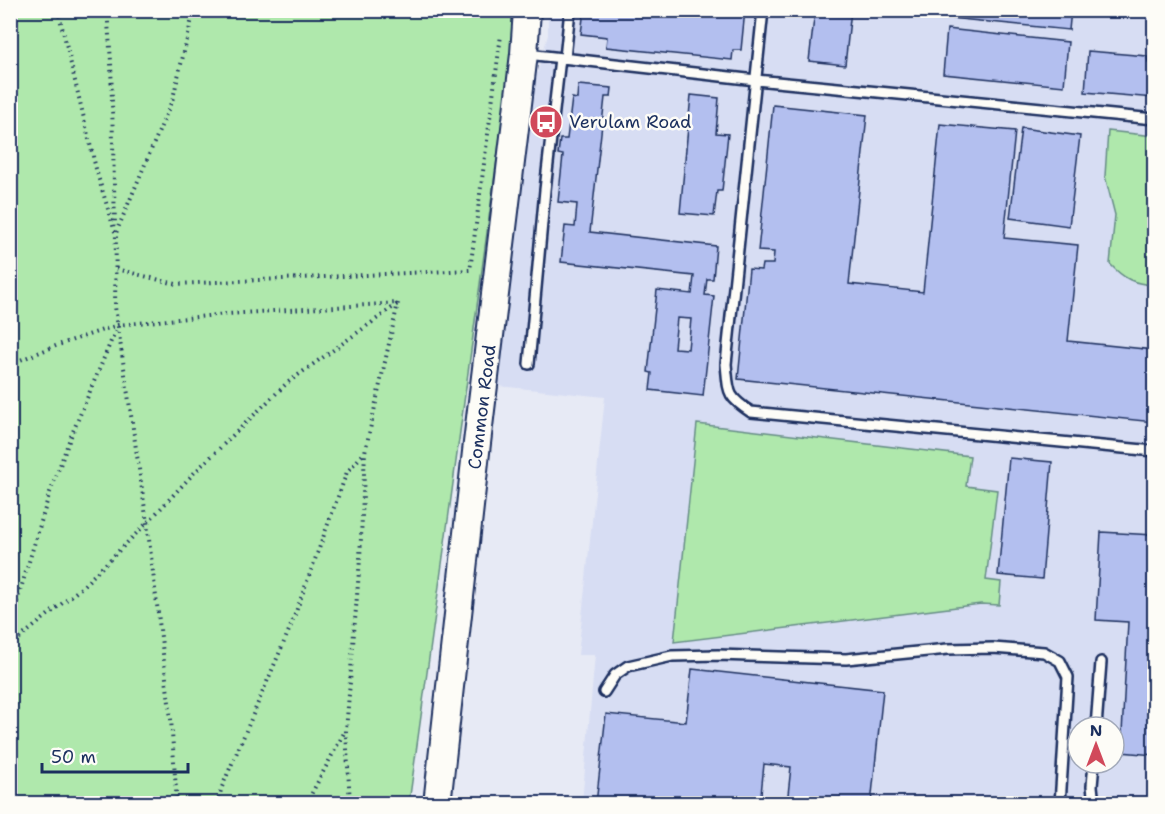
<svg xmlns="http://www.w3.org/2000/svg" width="1165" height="814" font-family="'Shantell Sans',sans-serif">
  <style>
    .built { fill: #d7ddf3; fill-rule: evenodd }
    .green { fill: #afe8ac; stroke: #658c85; stroke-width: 1.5 }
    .building { fill: #b3bfef; stroke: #1b2f5e; stroke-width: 1.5; fill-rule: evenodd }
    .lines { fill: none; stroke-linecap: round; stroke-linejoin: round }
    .lane-casing { stroke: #1b2f5e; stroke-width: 14 }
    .secondary-casing { stroke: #1b2f5e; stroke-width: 30 }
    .path { stroke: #1b2f5e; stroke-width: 4; stroke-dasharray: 1.5 4.5; stroke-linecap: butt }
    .lane { stroke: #fdfcf7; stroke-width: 9 }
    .secondary { stroke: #fdfcf7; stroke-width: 26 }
    .labels { text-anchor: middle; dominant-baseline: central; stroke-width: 5; stroke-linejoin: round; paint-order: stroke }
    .poi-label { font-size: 18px; fill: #1b2f5e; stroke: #fdfcf7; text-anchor: start }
    .street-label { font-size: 18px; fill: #1b2f5e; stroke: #fdfcf7 }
  </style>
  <rect width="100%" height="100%" fill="#e7eaf5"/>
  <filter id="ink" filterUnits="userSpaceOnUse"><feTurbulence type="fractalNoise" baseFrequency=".0167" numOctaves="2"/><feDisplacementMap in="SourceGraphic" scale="12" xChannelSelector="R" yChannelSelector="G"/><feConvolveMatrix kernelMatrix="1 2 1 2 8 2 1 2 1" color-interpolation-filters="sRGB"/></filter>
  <g filter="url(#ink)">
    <path class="built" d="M548,11H1154V803H582L595,655H578L605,397L498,386L532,92L548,35ZM1078,727H1114V763H1078Z"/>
    <path class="green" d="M11,11H517C483,275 445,539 409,803H11Z
      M1108,131L1154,136V285C1134,284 1124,279 1110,264L1115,215L1105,176Z
      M697,424L970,456L966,486L997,490L986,580L1001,582L999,605L981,604L674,642Z"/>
    <path class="building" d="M584,10H745L741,50H733L732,60L606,47L607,37L581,34Z
      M815,10H851L845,65L809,61Z
      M951,10H1071L1069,30L950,18Z
      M947,29L1068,42L1064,86L943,74Z
      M1088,51L1147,56L1148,62H1154V98L1085,92Z
      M578,85L612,88L611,97H605L590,232L716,246L713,279H707L705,295L714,296L703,396L650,390L652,373L648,372L657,290L692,294L694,276L561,262L565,226L575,227L577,204L558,202L563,155L558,154L560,139H567L572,98L577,99ZM677,318L691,319L688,349L674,348Z
      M691,95L719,98L716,133L728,134L722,191H717L714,216L680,213Z
      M773,105L867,115L849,284L923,292L940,124L1015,131L1004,238L1078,245L1068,341L1154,350V422L738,379L749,269L761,270L762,264H773L774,252L758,251Z
      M1021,128L1080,136L1069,226L1010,218Z
      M1009,458L1052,462L1042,579L998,575Z
      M1101,532L1154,535V755L1121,752L1128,622L1096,620Z
      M692,669L883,690L871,804H787L791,767L764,764L760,804H596L606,714L686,722Z"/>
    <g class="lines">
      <g class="lane-casing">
        <path id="lane" d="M763,10L726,364C729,392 726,396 751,412L1154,451
          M527,54L756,80L1154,119
          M565,58L570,10
          M529,364L545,190L560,58
          M604,692L615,675L628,666L672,656L718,655L846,659L948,649L993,648L1044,652L1060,661L1068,677L1060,804
          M1096,727L1101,662
          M1094,763L1092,786L1094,804"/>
      </g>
      <g class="secondary-casing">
        <path id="secondary" d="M437,804L477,443L524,54L527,10"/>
      </g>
      <path class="path" d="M58,10L97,173L115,232
        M107,10L111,61L115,226
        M116,269L176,284L470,270L501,35
        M10,364L58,345L118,325L227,314L398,303
        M10,625L49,495L69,441L117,327
        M10,646L81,588L147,523L194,473L287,383L399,303
        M177,804L171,719L147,523L115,307L116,233L173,98L194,10
        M217,804L222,787L290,628L347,472L365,452
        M306,804L345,731
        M350,804L346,731L360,559L365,452L398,303"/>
      <use href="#lane" class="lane"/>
      <use href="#secondary" class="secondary"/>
    </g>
  </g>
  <defs>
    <g id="bus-disc" transform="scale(1.725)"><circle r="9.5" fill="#d1495b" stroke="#fdfcf7"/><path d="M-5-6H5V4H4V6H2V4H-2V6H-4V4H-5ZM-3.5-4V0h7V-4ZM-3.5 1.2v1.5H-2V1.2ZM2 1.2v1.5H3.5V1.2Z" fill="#fff"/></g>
  </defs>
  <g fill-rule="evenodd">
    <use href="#bus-disc" x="546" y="122"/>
  </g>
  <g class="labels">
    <g class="poi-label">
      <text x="569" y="122">Verulam Road</text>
    </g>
    <g class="street-label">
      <text transform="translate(482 407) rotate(-83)">Common Road</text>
    </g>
  </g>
  <rect width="1165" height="814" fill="none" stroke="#fdfcf7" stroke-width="36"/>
  <rect x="18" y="18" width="1129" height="778" fill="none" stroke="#1b2f5e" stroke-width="2" filter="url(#ink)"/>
  <g transform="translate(1096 745)"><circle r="28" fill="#fdfcf7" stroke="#a3aaba" stroke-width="1.5"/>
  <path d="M0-4.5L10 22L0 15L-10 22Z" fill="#d1495b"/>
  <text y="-9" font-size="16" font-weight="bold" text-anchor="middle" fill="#1b2f5e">N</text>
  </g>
  <path d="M42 763v9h146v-9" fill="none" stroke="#1b2f5e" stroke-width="3"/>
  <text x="51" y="763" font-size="18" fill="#1b2f5e" stroke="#fdfcf7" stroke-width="4.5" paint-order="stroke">50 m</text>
</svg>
